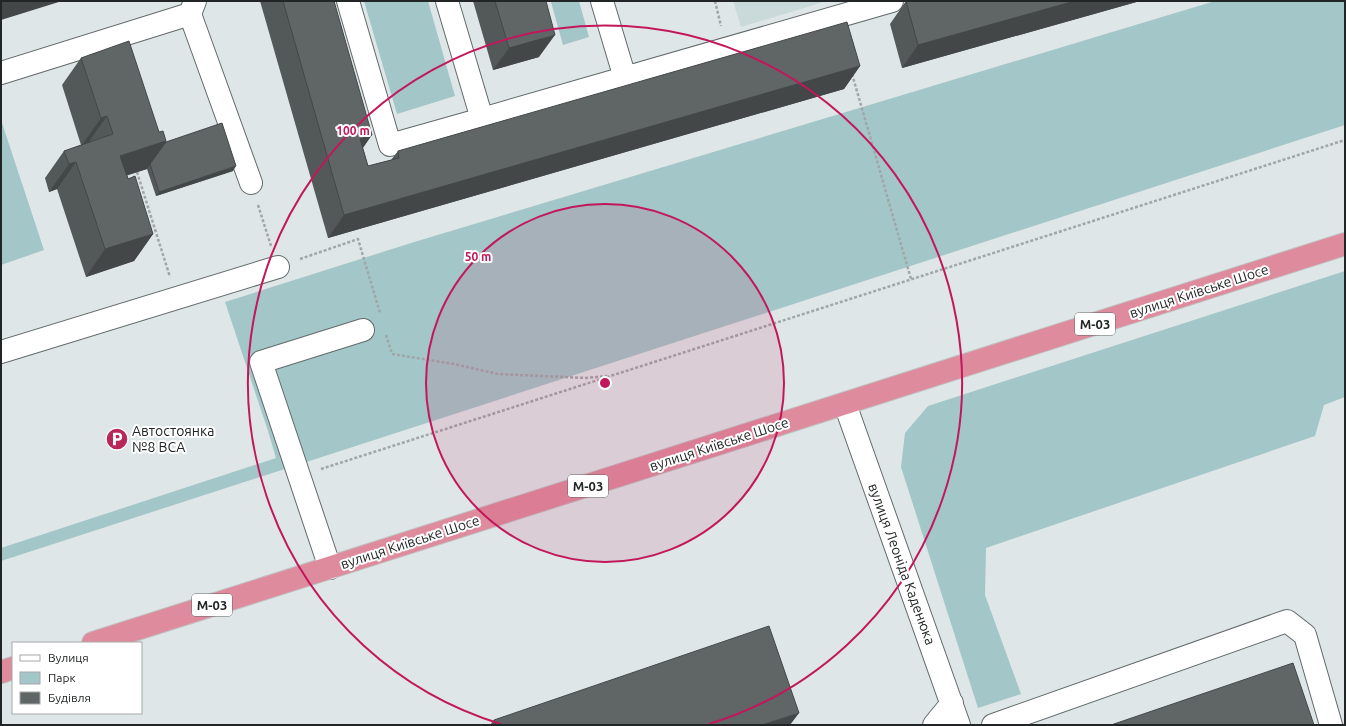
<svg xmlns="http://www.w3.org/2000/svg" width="1346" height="726" font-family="Ubuntu,sans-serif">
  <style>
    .built { fill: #cadada }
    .green { fill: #a3c6c8 }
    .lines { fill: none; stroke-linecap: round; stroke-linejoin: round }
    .minor-casing { stroke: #636a6a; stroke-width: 24 }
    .highway-casing { stroke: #c1c2c2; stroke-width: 24 }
    .path { stroke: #a1a7a8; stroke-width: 2.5; stroke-dasharray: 3 2; stroke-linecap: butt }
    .minor { stroke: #fff; stroke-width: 22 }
    .highway { stroke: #de8b9d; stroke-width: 22 }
    .wall { fill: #535858 }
    .shaded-wall { fill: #434747 }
    .building { fill: #606666; stroke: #434747 }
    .ring { fill: none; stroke: #c2185b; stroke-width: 2 }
    .labels { text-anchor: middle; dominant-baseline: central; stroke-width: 4; stroke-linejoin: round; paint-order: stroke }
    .shield { fill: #fff; stroke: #646666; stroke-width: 1 }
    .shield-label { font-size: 13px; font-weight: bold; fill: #222525 }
    .street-label { font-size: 14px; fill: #222525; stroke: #fff }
    .poi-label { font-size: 14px; fill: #222525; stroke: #fff; text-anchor: start }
    .centre { fill: #c2185b; stroke: #fff; stroke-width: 2 }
    .ring-label { font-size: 12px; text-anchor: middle; font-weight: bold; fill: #c2185b; stroke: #fff; stroke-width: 4; stroke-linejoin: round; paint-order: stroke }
  </style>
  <rect width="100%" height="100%" fill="#dfe6e7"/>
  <path class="built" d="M733,1H827L741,27Z"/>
  <path class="green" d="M364,1H428L455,96L397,114Z
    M554,1H579L589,37L563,45L551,2Z
    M1215,1H1345V125L1,561V548L276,458L268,431L225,302L411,243Z
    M1,120L44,250L1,265Z
    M1345,271V397L1324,405L1315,436L986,548L985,595L1021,694L978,708L901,467L905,433L928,406Z"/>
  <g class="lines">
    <g class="minor-casing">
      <path id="minor" d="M348,1L390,145L482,119
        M447,1L482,119L892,1
        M602,1L625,78
        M190,14L251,183
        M1,73L190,14L195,1
        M1,352L278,267
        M845,404L959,725
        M330,568L261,362L363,330
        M934,725L952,703
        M993,725L1287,621L1305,635L1331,725"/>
    </g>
    <g class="highway-casing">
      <path id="highway" d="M93,643L1345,244
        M1,672L13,668"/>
    </g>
    <path class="path" d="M715,1L721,26
      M852,74L911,279
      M137,172L170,277
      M258,205L271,246
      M300,259L358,239L380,313
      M386,335L392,354L454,364L498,374L586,378L607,376
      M321,469L1345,140"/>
    <use href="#minor" class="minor"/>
    <use href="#highway" class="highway"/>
  </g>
  <path class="wall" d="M260,1H334L363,148L368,166L391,160L398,151L860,66L844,89L328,238Z
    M473,1H546L539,57L493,70Z
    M906,1H1140L902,68L890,24Z
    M81,58L159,132L166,142L233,171L156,196L147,169L127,175L153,234L134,261L86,277L57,189L49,192L45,178L64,151L81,145L62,85Z
    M494,720L790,725H490Z"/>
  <path class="shaded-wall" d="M4,1H62L1,20V2Z
    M1075,1H1140L902,68L918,45Z
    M555,35L539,57L493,70L509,48Z
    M860,66L844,89L328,238L344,215Z
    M107,116L88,143L82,145L101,118Z
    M372,135L356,158L360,139Z
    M166,141L147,169L101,184L120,156Z
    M76,162L57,189L49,192L69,164Z
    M236,166L233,171L156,196L159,192Z
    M153,234L134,261L86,277L105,249Z
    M799,713L790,725H762Z"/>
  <path class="building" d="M283,1H334L372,135L360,139L368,166L399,158L398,151L847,22L860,66L344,215Z
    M495,1H546L555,35L509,48Z
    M906,1H1075L918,45Z
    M129,41L159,132L163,131L166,141L120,156L128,179L135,176L153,234L105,249L76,162L69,164L64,151L113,134L107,116L101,118L81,58Z
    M222,123L236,166L159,192L150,164L166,142Z
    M769,626L799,713L762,725H496L494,720Z
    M1293,663L1314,725H1111Z"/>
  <circle cx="605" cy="383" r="179" fill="#c2185b" fill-opacity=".12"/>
  <g class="ring">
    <circle cx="605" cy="383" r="179"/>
    <path d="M501 724A357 357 0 1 1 709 724"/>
  </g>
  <defs>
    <g id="parking-disc" transform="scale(1.15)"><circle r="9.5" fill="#b72859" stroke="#fff"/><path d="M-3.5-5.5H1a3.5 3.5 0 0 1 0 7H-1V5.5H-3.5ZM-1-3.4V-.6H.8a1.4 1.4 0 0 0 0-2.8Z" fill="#fff"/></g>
  </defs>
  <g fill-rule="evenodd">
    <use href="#parking-disc" x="117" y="439"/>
  </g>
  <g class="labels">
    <g class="shield">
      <rect x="1075" y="313" width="40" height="22" rx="3"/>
      <rect x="568" y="475" width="40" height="22" rx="3"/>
      <rect x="192" y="594" width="40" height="22" rx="3"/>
    </g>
    <g class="shield-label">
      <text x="1095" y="324">М-03</text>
      <text x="588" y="486">М-03</text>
      <text x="212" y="605">М-03</text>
    </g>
    <g class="street-label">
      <text transform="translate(1199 291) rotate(-18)">вулиця Київське Шосе</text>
      <text transform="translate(719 444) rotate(-18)">вулиця Київське Шосе</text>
      <text transform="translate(410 542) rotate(-18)">вулиця Київське Шосе</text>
      <text transform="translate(902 564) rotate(70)">вулиця Леоніда Каденюка</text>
    </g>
    <g class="poi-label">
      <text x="132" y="431">Автостоянка<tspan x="132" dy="16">№8 ВСА</tspan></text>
    </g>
  </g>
  <circle cx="605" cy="383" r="6" class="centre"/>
  <g class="ring-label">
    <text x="353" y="135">100 m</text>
    <text x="478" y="261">50 m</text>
  </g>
  <rect width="1346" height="726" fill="none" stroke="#222525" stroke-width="4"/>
  <rect x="12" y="642" width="130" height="72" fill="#ffffff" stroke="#a7a8a8"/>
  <rect x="20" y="655" width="20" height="6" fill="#ffffff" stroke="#a7a8a8"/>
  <text x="48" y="662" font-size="12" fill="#222525">Вулиця</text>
  <rect x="20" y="672" width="20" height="12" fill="#a3c6c8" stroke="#a7a8a8"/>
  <text x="48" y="682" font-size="12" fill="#222525">Парк</text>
  <rect x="20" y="692" width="20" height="12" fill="#606666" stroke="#a7a8a8"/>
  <text x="48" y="702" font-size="12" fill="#222525">Будівля</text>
</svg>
